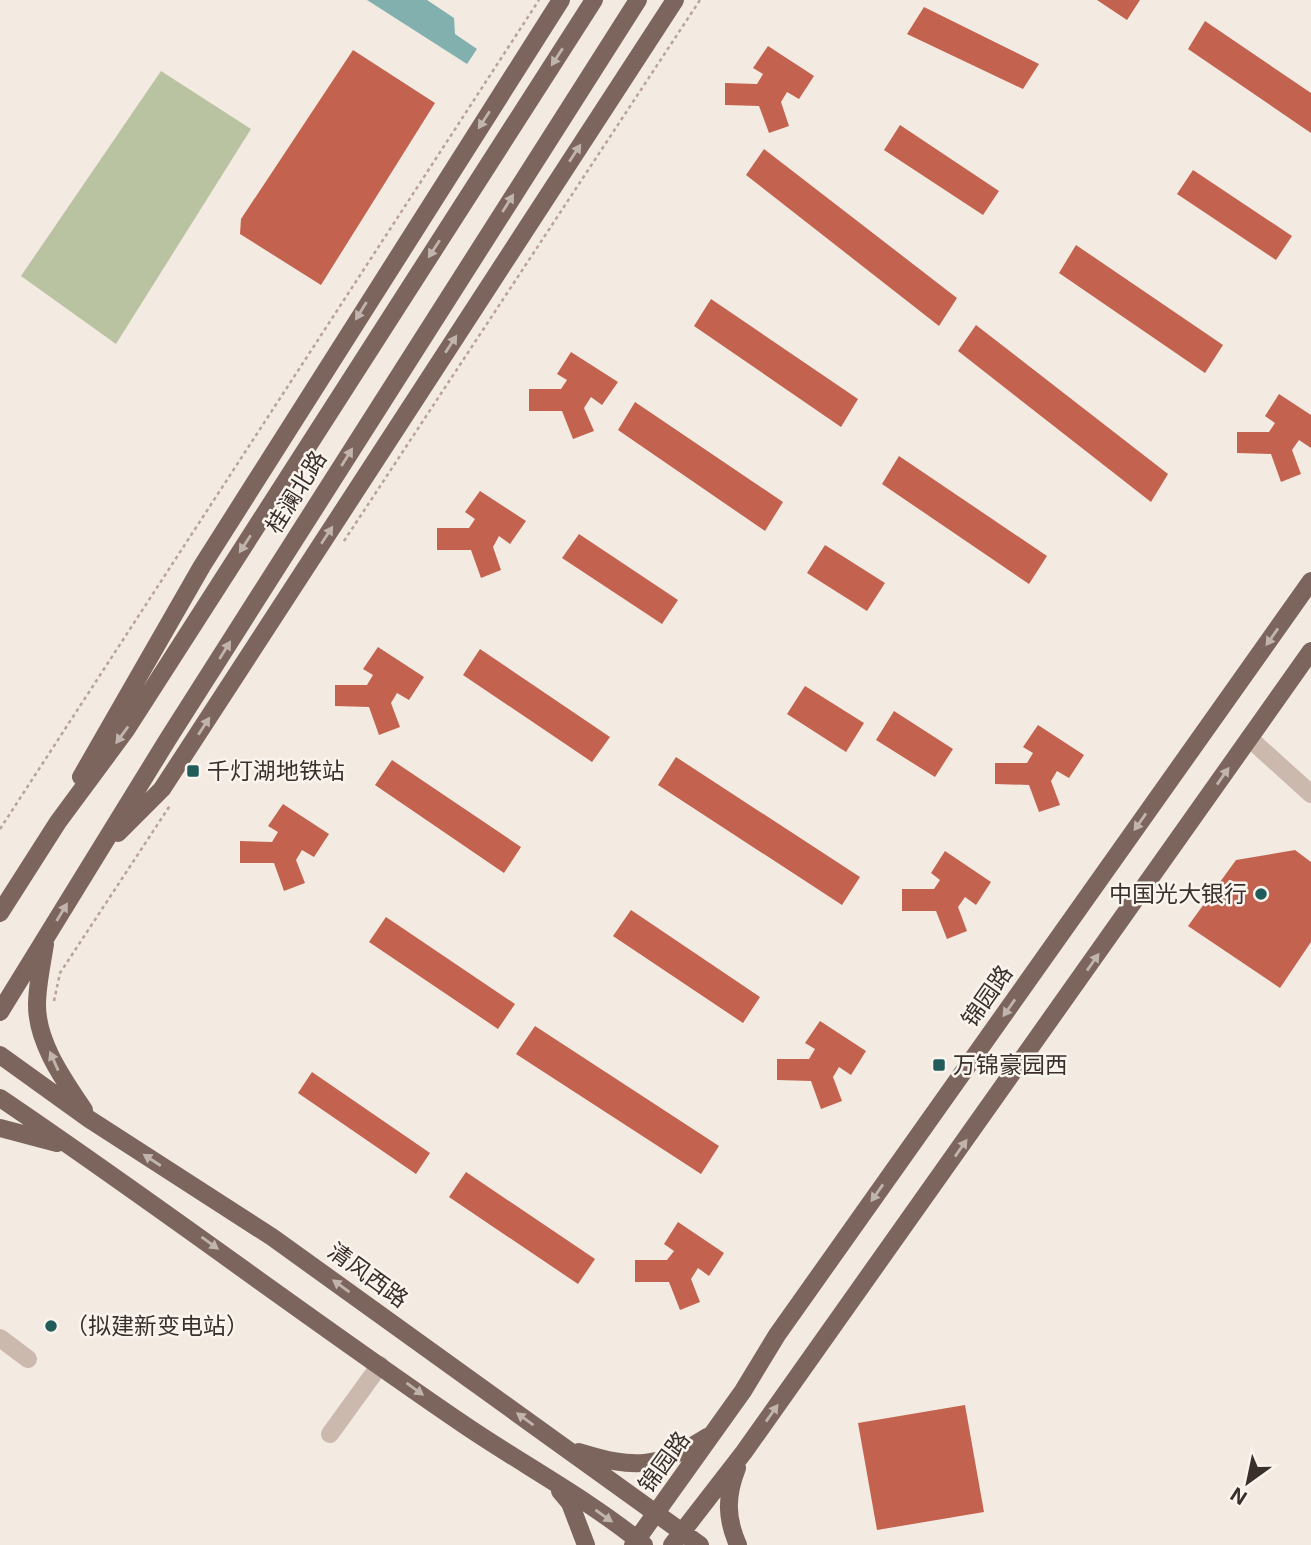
<svg xmlns="http://www.w3.org/2000/svg" width="1311" height="1545" font-family="Inter,'Noto Sans SC',sans-serif">
  <style>
    .green { fill: #bac3a1 }
    .water { fill: #81b0af }
    .building { fill: #c3634f }
    .lines { fill: none; stroke-linecap: round; stroke-linejoin: round }
    .path { stroke: #b8a397; stroke-width: 2.5; stroke-dasharray: 3.5 3.5; stroke-linecap: butt }
    .minor { stroke: #ccb9ad; stroke-width: 18 }
    .major { stroke: #7c655d; stroke-width: 18 }
    .oneway { fill: #c1b4ad }
    .poi-dot { fill: #215c5b; stroke: #faf4ee; stroke-width: 2.5 }
    .labels { text-anchor: middle; dominant-baseline: central; stroke-width: 5; stroke-linejoin: round; paint-order: stroke }
    .street-label { font-size: 23px; fill: #3a2f2b; stroke: #faf4ee }
    .poi-label { font-size: 23px; fill: #3a2f2b; stroke: #faf4ee; text-anchor: start }
  </style>
  <rect width="100%" height="100%" fill="#f3eae1"/>
  <path class="green" d="M161,71L251,129L116,344L21,276Z"/>
  <path class="water" d="M367,0H427L454,18L455,34L477,49L467,64Z"/>
  <path class="building" d="M1097,0H1140L1127,20Z
    M924,7L1039,64L1023,89L907,34Z
    M1205,21L1311,93V133L1188,49Z
    M768,46L814,76L799,99L787,92L781,102L789,126L769,133L759,106L725,105V83L757,84L763,74L753,68Z
    M353,50L435,103L321,285L240,234L241,219Z
    M900,125L999,191L983,215L884,150Z
    M764,149L957,298L939,326L746,175Z
    M1193,170L1292,236L1276,260L1177,194Z
    M1076,245L1223,345L1205,373L1059,273Z
    M711,299L858,399L841,427L694,326Z
    M976,325L1168,474L1151,502L958,351Z
    M571,352L618,382L602,405L591,397L584,408L594,431L573,439L562,411H529V389H561L567,380L557,374Z
    M1279,394L1311,415V448L1299,440L1292,450L1301,474L1281,482L1271,454L1237,453V432H1269L1275,423L1265,416Z
    M635,402L783,502L765,531L618,430Z
    M899,456L1047,556L1029,584L882,484Z
    M480,491L526,521L510,544L499,536L493,547L501,570L481,578L471,550H437V528H469L475,519L465,512Z
    M579,534L678,600L662,624L562,558Z
    M825,545L885,583L867,611L807,573Z
    M378,647L424,677L409,700L397,693L391,703L400,727L379,735L369,707L335,706V685H367L373,675L363,669Z
    M480,649L610,737L592,762L463,675Z
    M805,686L864,723L846,752L787,714Z
    M894,711L953,749L935,777L876,740Z
    M1038,725L1084,755L1069,778L1057,771L1051,781L1060,805L1039,812L1029,785L995,784V763H1027L1033,753L1023,747Z
    M676,757L860,877L842,905L658,785Z
    M392,760L521,847L504,873L375,785Z
    M283,804L329,834L314,857L302,850L296,860L305,883L284,891L274,863H240V841L272,842L278,832L268,826Z
    M1295,850L1311,862V942L1280,988L1188,926L1236,860Z
    M945,851L991,882L976,905L965,897L958,907L967,931L947,939L936,911H902V889H934L940,880L931,873Z
    M631,910L760,997L743,1023L613,936Z
    M386,917L515,1004L498,1029L369,942Z
    M820,1021L866,1051L851,1075L839,1067L833,1077L842,1101L821,1109L811,1081L777,1080V1059H809L815,1049L805,1043Z
    M535,1026L719,1146L701,1174L516,1054Z
    M312,1072L430,1153L416,1174L298,1093Z
    M466,1172L595,1259L578,1284L449,1197Z
    M678,1222L724,1253L709,1276L698,1268L691,1279L700,1302L680,1310L669,1282H635V1260H667L674,1251L664,1244Z
    M965,1405L984,1512L877,1530L858,1423Z"/>
  <g class="lines">
    <path class="path" d="M344,541L700,0
      M0,829L539,0
      M54,1001L60,973L171,804"/>
    <path class="minor" d="M1249,738L1311,794
      M0,1338L28,1359
      M330,1434L380,1365"/>
    <path class="major" d="M81,777L202,566L561,0
      M118,833L162,789L675,0
      M0,913L58,822L126,730L594,0
      M45,944C42,964 37,985 37,1005C37,1043 64,1080 84,1110
      M0,1012L168,739L638,0
      M0,1055L89,1119L272,1237L700,1545
      M0,1098C157,1204 307,1318 463,1424C523,1465 588,1499 644,1545
      M0,1128L57,1143
      M579,1452C635,1469 656,1469 707,1437
      M737,1468C726,1496 726,1518 738,1545
      M560,1491L570,1503L586,1545
      M633,1545L743,1391L777,1335L1311,581
      M672,1545L744,1452L1311,651"/>
  </g>
  <defs><path id="oneway-solid" d="M-6-.8H1V-3.2L6.5 0L1 3.2V.8H-6Z" transform="scale(1.75)"/></defs>
  <g class="oneway">
    <use href="#oneway-solid" transform="translate(557 57) rotate(123)"/>
    <use href="#oneway-solid" transform="translate(484 120) rotate(123)"/>
    <use href="#oneway-solid" transform="translate(575 153) rotate(-57)"/>
    <use href="#oneway-solid" transform="translate(508 203) rotate(-58)"/>
    <use href="#oneway-solid" transform="translate(434 249) rotate(123)"/>
    <use href="#oneway-solid" transform="translate(361 311) rotate(122)"/>
    <use href="#oneway-solid" transform="translate(451 344) rotate(-57)"/>
    <use href="#oneway-solid" transform="translate(347 457) rotate(-58)"/>
    <use href="#oneway-solid" transform="translate(327 535) rotate(-57)"/>
    <use href="#oneway-solid" transform="translate(245 544) rotate(123)"/>
    <use href="#oneway-solid" transform="translate(1272 637) rotate(125)"/>
    <use href="#oneway-solid" transform="translate(225 650) rotate(-58)"/>
    <use href="#oneway-solid" transform="translate(204 726) rotate(-57)"/>
    <use href="#oneway-solid" transform="translate(122 735) rotate(126)"/>
    <use href="#oneway-solid" transform="translate(1223 776) rotate(-55)"/>
    <use href="#oneway-solid" transform="translate(1140 822) rotate(125)"/>
    <use href="#oneway-solid" transform="translate(62 912) rotate(-59)"/>
    <use href="#oneway-solid" transform="translate(1093 962) rotate(-55)"/>
    <use href="#oneway-solid" transform="translate(1009 1008) rotate(125)"/>
    <use href="#oneway-solid" transform="translate(54 1061) rotate(-114)"/>
    <use href="#oneway-solid" transform="translate(961 1148) rotate(-55)"/>
    <use href="#oneway-solid" transform="translate(152 1160) rotate(-147)"/>
    <use href="#oneway-solid" transform="translate(877 1193) rotate(125)"/>
    <use href="#oneway-solid" transform="translate(210 1243) rotate(36)"/>
    <use href="#oneway-solid" transform="translate(341 1286) rotate(-144)"/>
    <use href="#oneway-solid" transform="translate(415 1389) rotate(36)"/>
    <use href="#oneway-solid" transform="translate(772 1413) rotate(-55)"/>
    <use href="#oneway-solid" transform="translate(525 1419) rotate(-144)"/>
    <use href="#oneway-solid" transform="translate(604 1516) rotate(35)"/>
  </g>
  <g class="poi-dot">
    <rect x="186" y="764" width="14" height="14" rx="3.5"/>
    <circle cx="1261" cy="894" r="7"/>
    <rect x="932" y="1058" width="14" height="14" rx="3.5"/>
    <circle cx="51" cy="1326" r="7"/>
  </g>
  <g class="labels">
    <g class="street-label">
      <text transform="translate(296 492) rotate(-58)">桂澜北路</text>
      <text transform="translate(987 996) rotate(-55)">锦园路</text>
      <text transform="translate(368 1275) rotate(36)">清风西路</text>
      <text transform="translate(664 1462) rotate(-54)">锦园路</text>
    </g>
    <g class="poi-label">
      <text x="207" y="771">千灯湖地铁站</text>
      <text x="1247" y="894" text-anchor="end">中国光大银行</text>
      <text x="953" y="1065">万锦豪园西</text>
      <text x="65" y="1326">（拟建新变电站）</text>
    </g>
  </g>
  <g transform="translate(1248 1482) rotate(213)" stroke="#faf4ee" stroke-width="5" paint-order="stroke">
  <path d="M0-5L12 26L0 18L-12 26Z" fill="#3a2f2b"/>
  <text y="-10" font-size="19" font-weight="bold" text-anchor="middle" fill="#3a2f2b">N</text>
  </g>
</svg>
